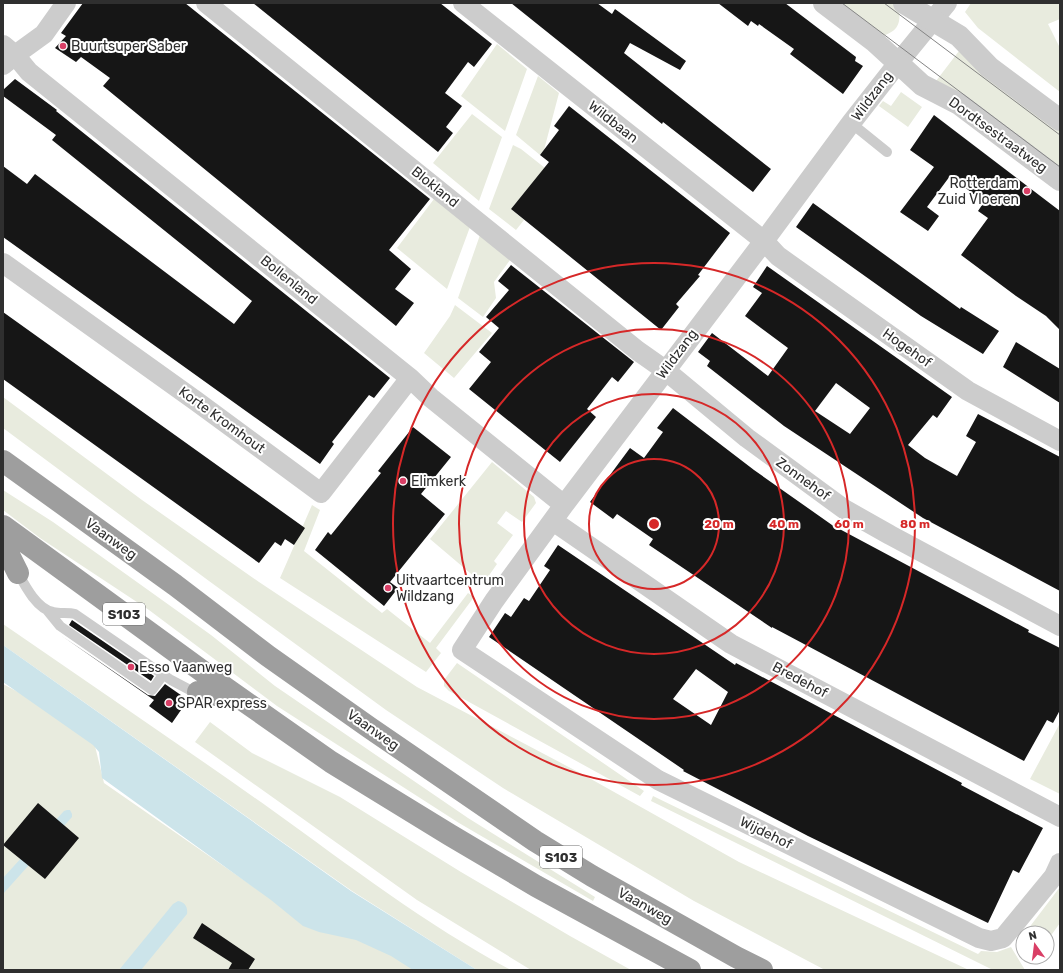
<svg xmlns="http://www.w3.org/2000/svg" width="1063" height="973" font-family="Rubik,sans-serif">
  <style>
    .green { fill: #e8ebde }
    .water { fill: #cce4ea }
    .building { fill: #161616; fill-rule: evenodd }
    .lines { fill: none; stroke-linecap: round; stroke-linejoin: round }
    .service { stroke: #ccc; stroke-width: 10 }
    .minor { stroke: #ccc; stroke-width: 20 }
    .tertiary { stroke: #ccc; stroke-width: 22 }
    .trunk { stroke: #9e9e9e; stroke-width: 22 }
    .tram { stroke: #848484; stroke-width: 1 }
    .ring { fill: none; stroke: #d62828; stroke-width: 2 }
    .poi-dot { fill: #d93f66; stroke: #fff; stroke-width: 1.5 }
    .labels { text-anchor: middle; dominant-baseline: central; stroke-width: 4; stroke-linejoin: round; paint-order: stroke }
    .shield { fill: #fff; stroke: #6d6d6d; stroke-width: 1 }
    .shield-label { font-size: 13px; font-weight: bold; fill: #2f2f2f }
    .poi-label { font-size: 14px; fill: #2f2f2f; stroke: #fff; text-anchor: start }
    .street-label { font-size: 14px; fill: #2f2f2f; stroke: #fff }
    .centre { fill: #d62828; stroke: #fff; stroke-width: 2 }
    .ring-label { font-size: 12px; text-anchor: middle; font-weight: bold; fill: #d62828; stroke: #fff; stroke-width: 4; stroke-linejoin: round; paint-order: stroke }
  </style>
  <rect width="100%" height="100%" fill="#fff"/>
  <path class="green" d="M832,3H892L899,8C901,26 897,31 880,37Z
    M971,3H1060V19L1048,24L1060,48V92L978,28L965,12Z
    M497,44L527,69L505,131L461,96Z
    M962,47L1060,127V174L933,85Z
    M538,76L559,93L544,150L540,155L516,135Z
    M901,92L922,107L908,127L879,106L883,101L891,106Z
    M472,114L502,137L479,201L433,163Z
    M513,145L521,149L545,168L511,209L524,220L516,230L489,209Z
    M434,199L470,227L447,289L397,248Z
    M480,235L510,260L494,282L496,298L483,317L458,298Z
    M455,305L492,333L454,378L424,353L450,316Z
    M3,397L142,500L259,582L417,687L582,774L739,862L969,970H825L694,901L503,788L386,710L209,581L3,428Z
    M492,462L534,497L536,503L522,522L506,511L497,523L513,535L494,561L497,564L483,584L430,539Z
    M3,490L53,522L211,635L275,686L468,818L595,897L593,901L459,823L277,706L149,610L40,538L3,510Z
    M312,505L320,510L304,551L382,613L387,609L430,643L468,593L474,597L436,648L441,653L426,672L280,578Z
    M3,624C93,686 183,747 272,810C350,866 426,925 511,970H477L352,891L3,645Z
    M457,663L644,791L640,796L449,691L444,686V680Z
    M3,684L65,717L95,746L104,783L300,919L344,908L431,970H3Z
    M210,722L252,753L340,797L461,872L570,936L631,970H531L417,900L195,742Z
    M1060,723V794L1030,779Z
    M653,796L978,954L981,951L997,952L1011,947L1025,970H993L651,801Z
    M1060,887V923L1047,941V933H1025Z"/>
  <path class="water" d="M3,645L351,891L477,970H413L391,956L356,940L319,932L303,926L271,900L102,778L99,752L93,745L3,682Z
    M67,810H70L72,814V817L3,894V878L64,811Z
    M178,901C185,902 188,907 187,914L141,970H119L173,904Z"/>
  <path class="building" d="M83,3H185L430,199L389,250L411,269L395,289L414,303L396,326L103,86L110,78L81,57L76,62L55,48L66,36L61,33Z
    M253,3H440L492,44L474,67L468,62L445,93L462,106L446,127L453,133L438,152Z
    M511,3H597L612,14L615,9L686,61L680,70L630,43L624,53L771,169L753,192L663,122L662,124Z
    M718,3H785L856,57L855,61L863,66L843,94L790,54L794,49L759,24L758,26L751,21L748,26Z
    M15,79L57,110L56,111L390,378L374,398L369,395L332,442L334,444L320,464L3,237V166L27,184L35,174L234,324L252,301L52,140L56,135L3,96V90Z
    M569,106L730,233L698,275L700,276L676,304L679,307L661,330L511,209L549,162L540,155L559,130L554,126Z
    M934,115L1060,211V330L1046,316L1016,296L961,255L988,218L978,211L984,202L950,176L927,207L939,216L928,231L900,212L934,167L910,150Z
    M813,203L960,309L961,307L999,331L983,354L921,316L796,227Z
    M511,265L634,362L618,382L612,377L587,409L596,417L560,462L469,389L491,362L479,352L499,328L486,317L509,290L498,281Z
    M767,266L952,397L937,418L933,415L908,445L925,458L957,476L976,442L966,436L978,414L1060,457V591L923,518L784,426L707,366L710,361L698,352L712,333L768,376L788,348L745,316L762,293L753,287ZM836,383L870,408L850,434L815,411Z
    M3,312L305,528L294,545L285,539L281,546L275,542L259,563L3,379Z
    M1016,342L1060,369V403L1003,367Z
    M673,408L754,470L832,525L1029,630L1028,632L1060,648V710L1053,723L1047,720L1024,761L772,627V628L649,545L653,539L617,514L613,519L590,502L630,448L644,458L663,432L657,428Z
    M413,427L451,457L421,494L445,514L390,582L398,588L384,606L315,550L328,532L331,535L368,489L381,473L378,471Z
    M558,545L735,665L736,663L751,671L962,783L961,785L1043,828L1019,873L1013,870L988,923L808,836L683,771L684,770L489,637L505,613L511,617L524,598L529,601L550,570L544,566ZM696,669L728,692L711,725L673,699Z
    M72,620L154,676L151,681L69,625Z
    M62,636L148,695L155,696L165,684L188,700L172,723L149,706L154,700Z
    M38,803L79,838L45,879L3,845Z
    M202,923L255,959L248,970H228L232,963L193,938Z"/>
  <g class="lines">
    <path class="service" d="M851,123L887,152
      M18,573C25,586 37,609 53,612C60,614 68,612 75,614L171,680L190,690L198,692
      M47,610L60,626L152,690L163,675"/>
    <path class="minor" d="M206,3L638,351L665,370L747,438L844,509L890,535L1060,626
      M463,3L764,241L778,256L968,391L1060,441
      M947,3L898,63L851,123L764,241L564,505L494,601L462,650L658,780L979,938L991,941L1003,938L1054,876L1060,863
      M3,45L15,55L29,72L410,378L431,398L564,505
      M3,65L15,55L44,34L66,3
      M3,263L196,401L321,493L410,378
      M553,521L731,644L1060,817"/>
    <path class="tertiary" d="M824,3L874,41L922,85L959,104L1060,180
      M904,3L959,36L989,67L1060,120"/>
    <path class="trunk" d="M3,461L175,585L268,656L370,728L535,841L592,876L736,957L762,970
      M3,526L224,687L331,762L450,835L536,886L690,970
      M3,543L18,573
      M198,692C211,696 225,694 238,699"/>
    <path class="tram" d="M842,3L1060,167
      M884,3L1060,135"/>
  </g>
  <g class="ring">
    <circle cx="654" cy="524" r="65"/>
    <circle cx="654" cy="524" r="130"/>
    <circle cx="654" cy="524" r="195"/>
    <circle cx="654" cy="524" r="261"/>
  </g>
  <g class="poi-dot">
    <circle cx="63" cy="46" r="4"/>
    <circle cx="1027" cy="191" r="4"/>
    <circle cx="403" cy="481" r="4"/>
    <circle cx="388" cy="588" r="4"/>
    <circle cx="131" cy="667" r="4"/>
    <circle cx="169" cy="703" r="4"/>
  </g>
  <g class="labels">
    <g class="shield">
      <rect x="103" y="603" width="42" height="22" rx="3"/>
      <rect x="540" y="846" width="42" height="22" rx="3"/>
    </g>
    <g class="shield-label">
      <text x="124" y="614">S103</text>
      <text x="561" y="857">S103</text>
    </g>
    <g class="poi-label">
      <text x="71" y="46">Buurtsuper Saber</text>
      <text x="1019" y="183" text-anchor="end">Rotterdam<tspan x="1019" dy="16">Zuid Vloeren</tspan></text>
      <text x="411" y="481">Elimkerk</text>
      <text x="396" y="580">Uitvaartcentrum<tspan x="396" dy="16">Wildzang</tspan></text>
      <text x="139" y="667">Esso Vaanweg</text>
      <text x="177" y="703">SPAR express</text>
    </g>
    <g class="street-label">
      <text transform="translate(872 96) rotate(-53)">Wildzang</text>
      <text transform="translate(613 122) rotate(38)">Wildbaan</text>
      <text transform="translate(998 135) rotate(36)">Dordtsestraatweg</text>
      <text transform="translate(435 187) rotate(39)">Blokland</text>
      <text transform="translate(289 280) rotate(39)">Bollenland</text>
      <text transform="translate(907 348) rotate(35)">Hogehof</text>
      <text transform="translate(677 354) rotate(-53)">Wildzang</text>
      <text transform="translate(222 420) rotate(36)">Korte Kromhout</text>
      <text transform="translate(803 479) rotate(36)">Zonnehof</text>
      <text transform="translate(111 539) rotate(36)">Vaanweg</text>
      <text transform="translate(800 680) rotate(28)">Bredehof</text>
      <text transform="translate(373 730) rotate(35)">Vaanweg</text>
      <text transform="translate(766 833) rotate(26)">Wijdehof</text>
      <text transform="translate(645 906) rotate(29)">Vaanweg</text>
    </g>
  </g>
  <circle cx="654" cy="524" r="6" class="centre"/>
  <g class="ring-label">
    <text x="719" y="528">20 m</text>
    <text x="784" y="528">40 m</text>
    <text x="849" y="528">60 m</text>
    <text x="915" y="528">80 m</text>
  </g>
  <rect width="1063" height="973" fill="none" stroke="#2f2f2f" stroke-width="8"/>
  <g transform="translate(1035 945) rotate(346)"><circle r="19" fill="#ffffff" stroke="#acacac"/>
  <path d="M0-3L7 15L0 10L-7 15Z" fill="#d93f66"/>
  <text y="-6" font-size="11" font-weight="bold" text-anchor="middle" fill="#2f2f2f">N</text>
  </g>
</svg>
